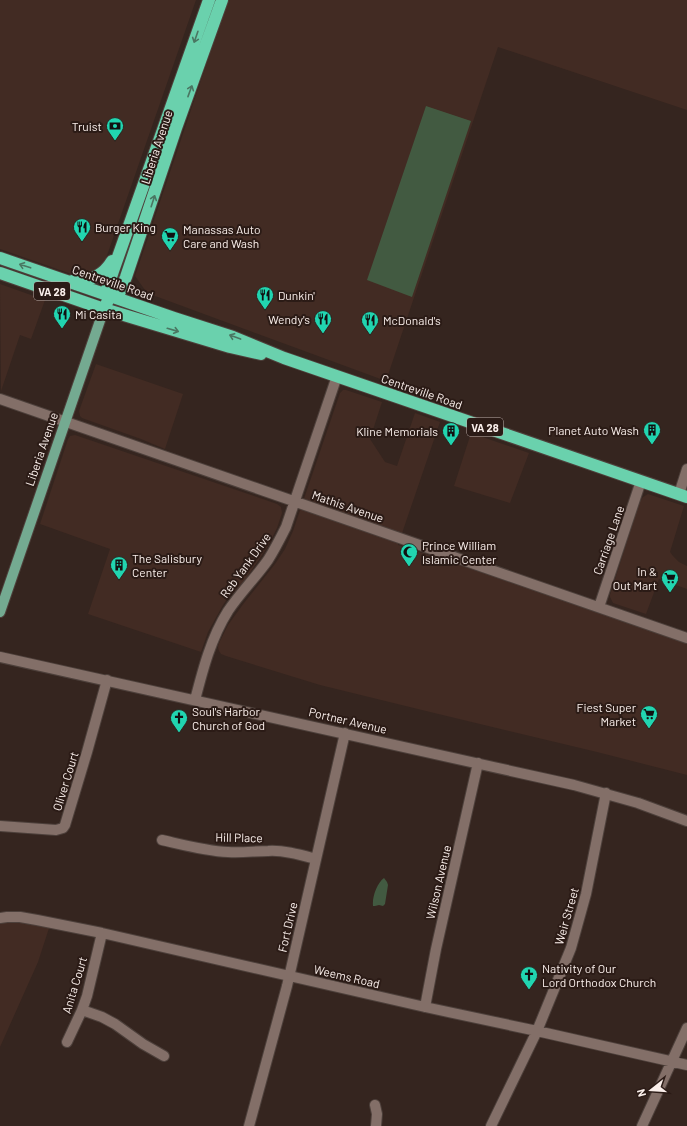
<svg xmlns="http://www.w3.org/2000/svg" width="687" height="1126" font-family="Barlow,sans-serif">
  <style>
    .built { fill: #422b23 }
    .green { fill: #425a41 }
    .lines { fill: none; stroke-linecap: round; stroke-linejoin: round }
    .minor-casing { stroke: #4d403b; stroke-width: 12 }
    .major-casing { stroke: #4d403b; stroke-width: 12 }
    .highway-casing { stroke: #4d403b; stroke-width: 14 }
    .minor { stroke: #836f68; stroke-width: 10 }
    .major { stroke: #74aa91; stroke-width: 10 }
    .highway { stroke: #6ad1ad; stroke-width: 12 }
    .oneway { stroke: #4a7662 }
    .labels { text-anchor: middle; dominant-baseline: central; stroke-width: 4; stroke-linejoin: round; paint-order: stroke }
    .shield { fill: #2b1b16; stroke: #bcafab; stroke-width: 1 }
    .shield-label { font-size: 11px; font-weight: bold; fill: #faefeb }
    .poi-label { font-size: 12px; fill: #faefeb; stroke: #2b1b16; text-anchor: start }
    .street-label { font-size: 12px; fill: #faefeb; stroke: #2b1b16 }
  </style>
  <rect width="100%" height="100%" fill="#35251f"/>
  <path class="built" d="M0,0H196L104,264L92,273L77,276L0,249Z
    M228,0H687V110L498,47L386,381L147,293L135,276Z
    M0,284L45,300L31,339L20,335L1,391Z
    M96,364L183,394L165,449L141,439L82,418L80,416L79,411Z
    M343,390H346L382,402L370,439L385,462L397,466L415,413L440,422L398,545L499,578L687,642V775L597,752L426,711L320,685L226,656L221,654L219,651L218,647L219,643L228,625L244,603L275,564L285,549L293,531L340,393Z
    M471,433L529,453L510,503L454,486Z
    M75,435L254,496L277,504L281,507L282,513L277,528L268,546L241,586L229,596L223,605L208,632L201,652L88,614L110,549L40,524L68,439L70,436Z
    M648,494L684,506L670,552L673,556L679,562L687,566V589L659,579L646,614L613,603L610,597V595L640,501L643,497Z
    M0,918L51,922L38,962L0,1047Z"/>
  <path class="green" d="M426,106L471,121L412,297L367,280Z
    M384,878L387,882L388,885L385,904L383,906L379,905L375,906H373C372,897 377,883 384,878Z"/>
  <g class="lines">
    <g class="minor-casing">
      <path id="minor" d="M0,399L687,638
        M679,494L687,469
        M599,607L641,481
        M0,657L574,785L638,803L687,821
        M195,700C203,669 211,638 228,611C240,593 256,577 268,560C275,549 280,539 286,527L337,376
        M0,826L56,830L63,828L65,825L87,752L107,680
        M162,840C184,845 206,851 228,852C242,853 255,851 268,851C284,850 301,855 316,859
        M0,918L7,917H20L37,920L102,933L425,1007L537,1031L687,1065
        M425,1007L436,949L478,763
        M82,1010L102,1017L115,1024L143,1044L164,1056
        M67,1042L82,1010L87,996L102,933
        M375,1105L377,1114L376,1126
        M249,1126L287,986L345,733
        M491,1126L537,1031L571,948L586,894L606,793
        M642,1126L687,1028"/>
    </g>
    <g class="major-casing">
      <path id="major" d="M0,612L104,309"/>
    </g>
    <g class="highway-casing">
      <path id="highway" d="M0,258L174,318L233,337L284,358L687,497
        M0,273L104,309L230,347L261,354
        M72,281C90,282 103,276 112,261
        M110,296L119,294L126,277L176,128L222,0
        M104,309L110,296L107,289L113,271L209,0"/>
    </g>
    <use href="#minor" class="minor"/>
    <use href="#major" class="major"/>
    <use href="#highway" class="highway"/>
  </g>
  <defs><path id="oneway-shaft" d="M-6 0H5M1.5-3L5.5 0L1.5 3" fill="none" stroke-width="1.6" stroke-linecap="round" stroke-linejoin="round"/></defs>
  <g class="oneway">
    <use href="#oneway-shaft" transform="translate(196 37) rotate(109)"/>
    <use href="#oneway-shaft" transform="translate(190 91) rotate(-70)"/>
    <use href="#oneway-shaft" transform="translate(153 201) rotate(-72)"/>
    <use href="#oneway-shaft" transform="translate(25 266) rotate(-162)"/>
    <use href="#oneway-shaft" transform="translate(173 330) rotate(16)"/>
    <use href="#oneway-shaft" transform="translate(235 337) rotate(-160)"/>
  </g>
  <defs>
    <g id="bank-pin" transform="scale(0.9)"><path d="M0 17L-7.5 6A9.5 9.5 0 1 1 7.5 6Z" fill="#21d5b0" stroke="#2b1b16"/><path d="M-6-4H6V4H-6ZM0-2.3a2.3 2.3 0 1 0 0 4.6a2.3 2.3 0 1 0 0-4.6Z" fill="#111"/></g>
    <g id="restaurant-pin" transform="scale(0.9)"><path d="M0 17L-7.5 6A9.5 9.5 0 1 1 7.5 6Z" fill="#21d5b0" stroke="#2b1b16"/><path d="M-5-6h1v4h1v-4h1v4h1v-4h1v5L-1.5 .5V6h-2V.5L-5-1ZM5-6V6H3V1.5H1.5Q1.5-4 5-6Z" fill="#111"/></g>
    <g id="supermarket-pin" transform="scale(0.9)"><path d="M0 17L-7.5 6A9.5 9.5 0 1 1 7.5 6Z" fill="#21d5b0" stroke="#2b1b16"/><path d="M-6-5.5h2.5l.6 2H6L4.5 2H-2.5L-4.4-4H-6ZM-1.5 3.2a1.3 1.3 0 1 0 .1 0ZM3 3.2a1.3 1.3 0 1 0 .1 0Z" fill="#111"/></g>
    <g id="building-pin" transform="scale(0.9)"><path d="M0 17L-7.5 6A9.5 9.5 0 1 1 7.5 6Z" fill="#21d5b0" stroke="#2b1b16"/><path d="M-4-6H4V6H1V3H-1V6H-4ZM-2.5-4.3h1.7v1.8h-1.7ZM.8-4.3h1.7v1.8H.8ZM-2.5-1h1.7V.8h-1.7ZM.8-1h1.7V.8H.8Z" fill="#111"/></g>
    <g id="mosque-pin" transform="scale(0.9)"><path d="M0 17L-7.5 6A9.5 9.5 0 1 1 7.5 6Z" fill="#21d5b0" stroke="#2b1b16"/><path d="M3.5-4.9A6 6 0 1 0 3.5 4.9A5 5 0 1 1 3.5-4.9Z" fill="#111"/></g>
    <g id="church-pin" transform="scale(0.9)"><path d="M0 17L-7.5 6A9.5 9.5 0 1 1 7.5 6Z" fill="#21d5b0" stroke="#2b1b16"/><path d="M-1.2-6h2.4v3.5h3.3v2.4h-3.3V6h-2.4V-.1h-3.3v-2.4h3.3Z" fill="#111"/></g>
  </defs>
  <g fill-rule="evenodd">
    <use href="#bank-pin" x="115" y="126"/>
    <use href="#restaurant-pin" x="82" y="227"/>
    <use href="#supermarket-pin" x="170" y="236"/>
    <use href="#restaurant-pin" x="265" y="295"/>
    <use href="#restaurant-pin" x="62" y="314"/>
    <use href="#restaurant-pin" x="323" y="319"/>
    <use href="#restaurant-pin" x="370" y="320"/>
    <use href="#building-pin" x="652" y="430"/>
    <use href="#building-pin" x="451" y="431"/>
    <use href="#mosque-pin" x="409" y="552"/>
    <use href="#building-pin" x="119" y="565"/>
    <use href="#supermarket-pin" x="670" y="578"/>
    <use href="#supermarket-pin" x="649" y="714"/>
    <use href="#church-pin" x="179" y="718"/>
    <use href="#church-pin" x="529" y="975"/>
  </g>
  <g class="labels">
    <g class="shield">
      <rect x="34" y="282" width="36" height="18" rx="3"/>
      <rect x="467" y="418" width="36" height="18" rx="3"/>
    </g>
    <g class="shield-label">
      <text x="52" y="291">VA 28</text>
      <text x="485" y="427">VA 28</text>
    </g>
    <g class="poi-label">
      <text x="102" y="126" text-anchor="end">Truist</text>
      <text x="95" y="227">Burger King</text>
      <text x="183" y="229">Manassas Auto<tspan x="183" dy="14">Care and Wash</tspan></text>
      <text x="278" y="295">Dunkin'</text>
      <text x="75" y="314">Mi Casita</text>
      <text x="310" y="319" text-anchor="end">Wendy's</text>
      <text x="383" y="320">McDonald's</text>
      <text x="639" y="430" text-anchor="end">Planet Auto Wash</text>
      <text x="438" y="431" text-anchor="end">Kline Memorials</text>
      <text x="422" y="545">Prince William<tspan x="422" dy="14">Islamic Center</tspan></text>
      <text x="132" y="558">The Salisbury<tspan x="132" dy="14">Center</tspan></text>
      <text x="657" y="571" text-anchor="end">In &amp;<tspan x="657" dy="14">Out Mart</tspan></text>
      <text x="636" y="707" text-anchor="end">Fiest Super<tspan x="636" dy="14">Market</tspan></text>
      <text x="192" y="711">Soul's Harbor<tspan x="192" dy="14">Church of God</tspan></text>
      <text x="542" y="968">Nativity of Our<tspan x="542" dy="14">Lord Orthodox Church</tspan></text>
    </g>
    <g class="street-label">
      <text transform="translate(156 147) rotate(-72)">Liberia Avenue</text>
      <text transform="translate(113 282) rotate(19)">Centreville Road</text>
      <text transform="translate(422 391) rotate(19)">Centreville Road</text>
      <text transform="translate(41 449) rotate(-71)">Liberia Avenue</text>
      <text transform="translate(348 506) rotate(19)">Mathis Avenue</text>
      <text transform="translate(608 540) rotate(-71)">Carriage Lane</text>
      <text transform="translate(245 565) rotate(-54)">Reb Yank Drive</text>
      <text transform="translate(348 720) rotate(13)">Portner Avenue</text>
      <text transform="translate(65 781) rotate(-73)">Oliver Court</text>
      <text transform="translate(239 837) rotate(1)">Hill Place</text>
      <text transform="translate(438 882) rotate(-77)">Wilson Avenue</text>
      <text transform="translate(566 916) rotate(-74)">Weir Street</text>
      <text transform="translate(287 927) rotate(-77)">Fort Drive</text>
      <text transform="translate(347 976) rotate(13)">Weems Road</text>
      <text transform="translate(74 985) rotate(-73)">Anita Court</text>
    </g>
  </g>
  <g transform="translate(651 1090) rotate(253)" stroke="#2b1b16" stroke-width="3" paint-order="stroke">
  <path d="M0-3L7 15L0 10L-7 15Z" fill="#faefeb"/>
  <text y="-6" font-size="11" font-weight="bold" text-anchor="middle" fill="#faefeb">N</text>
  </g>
</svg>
